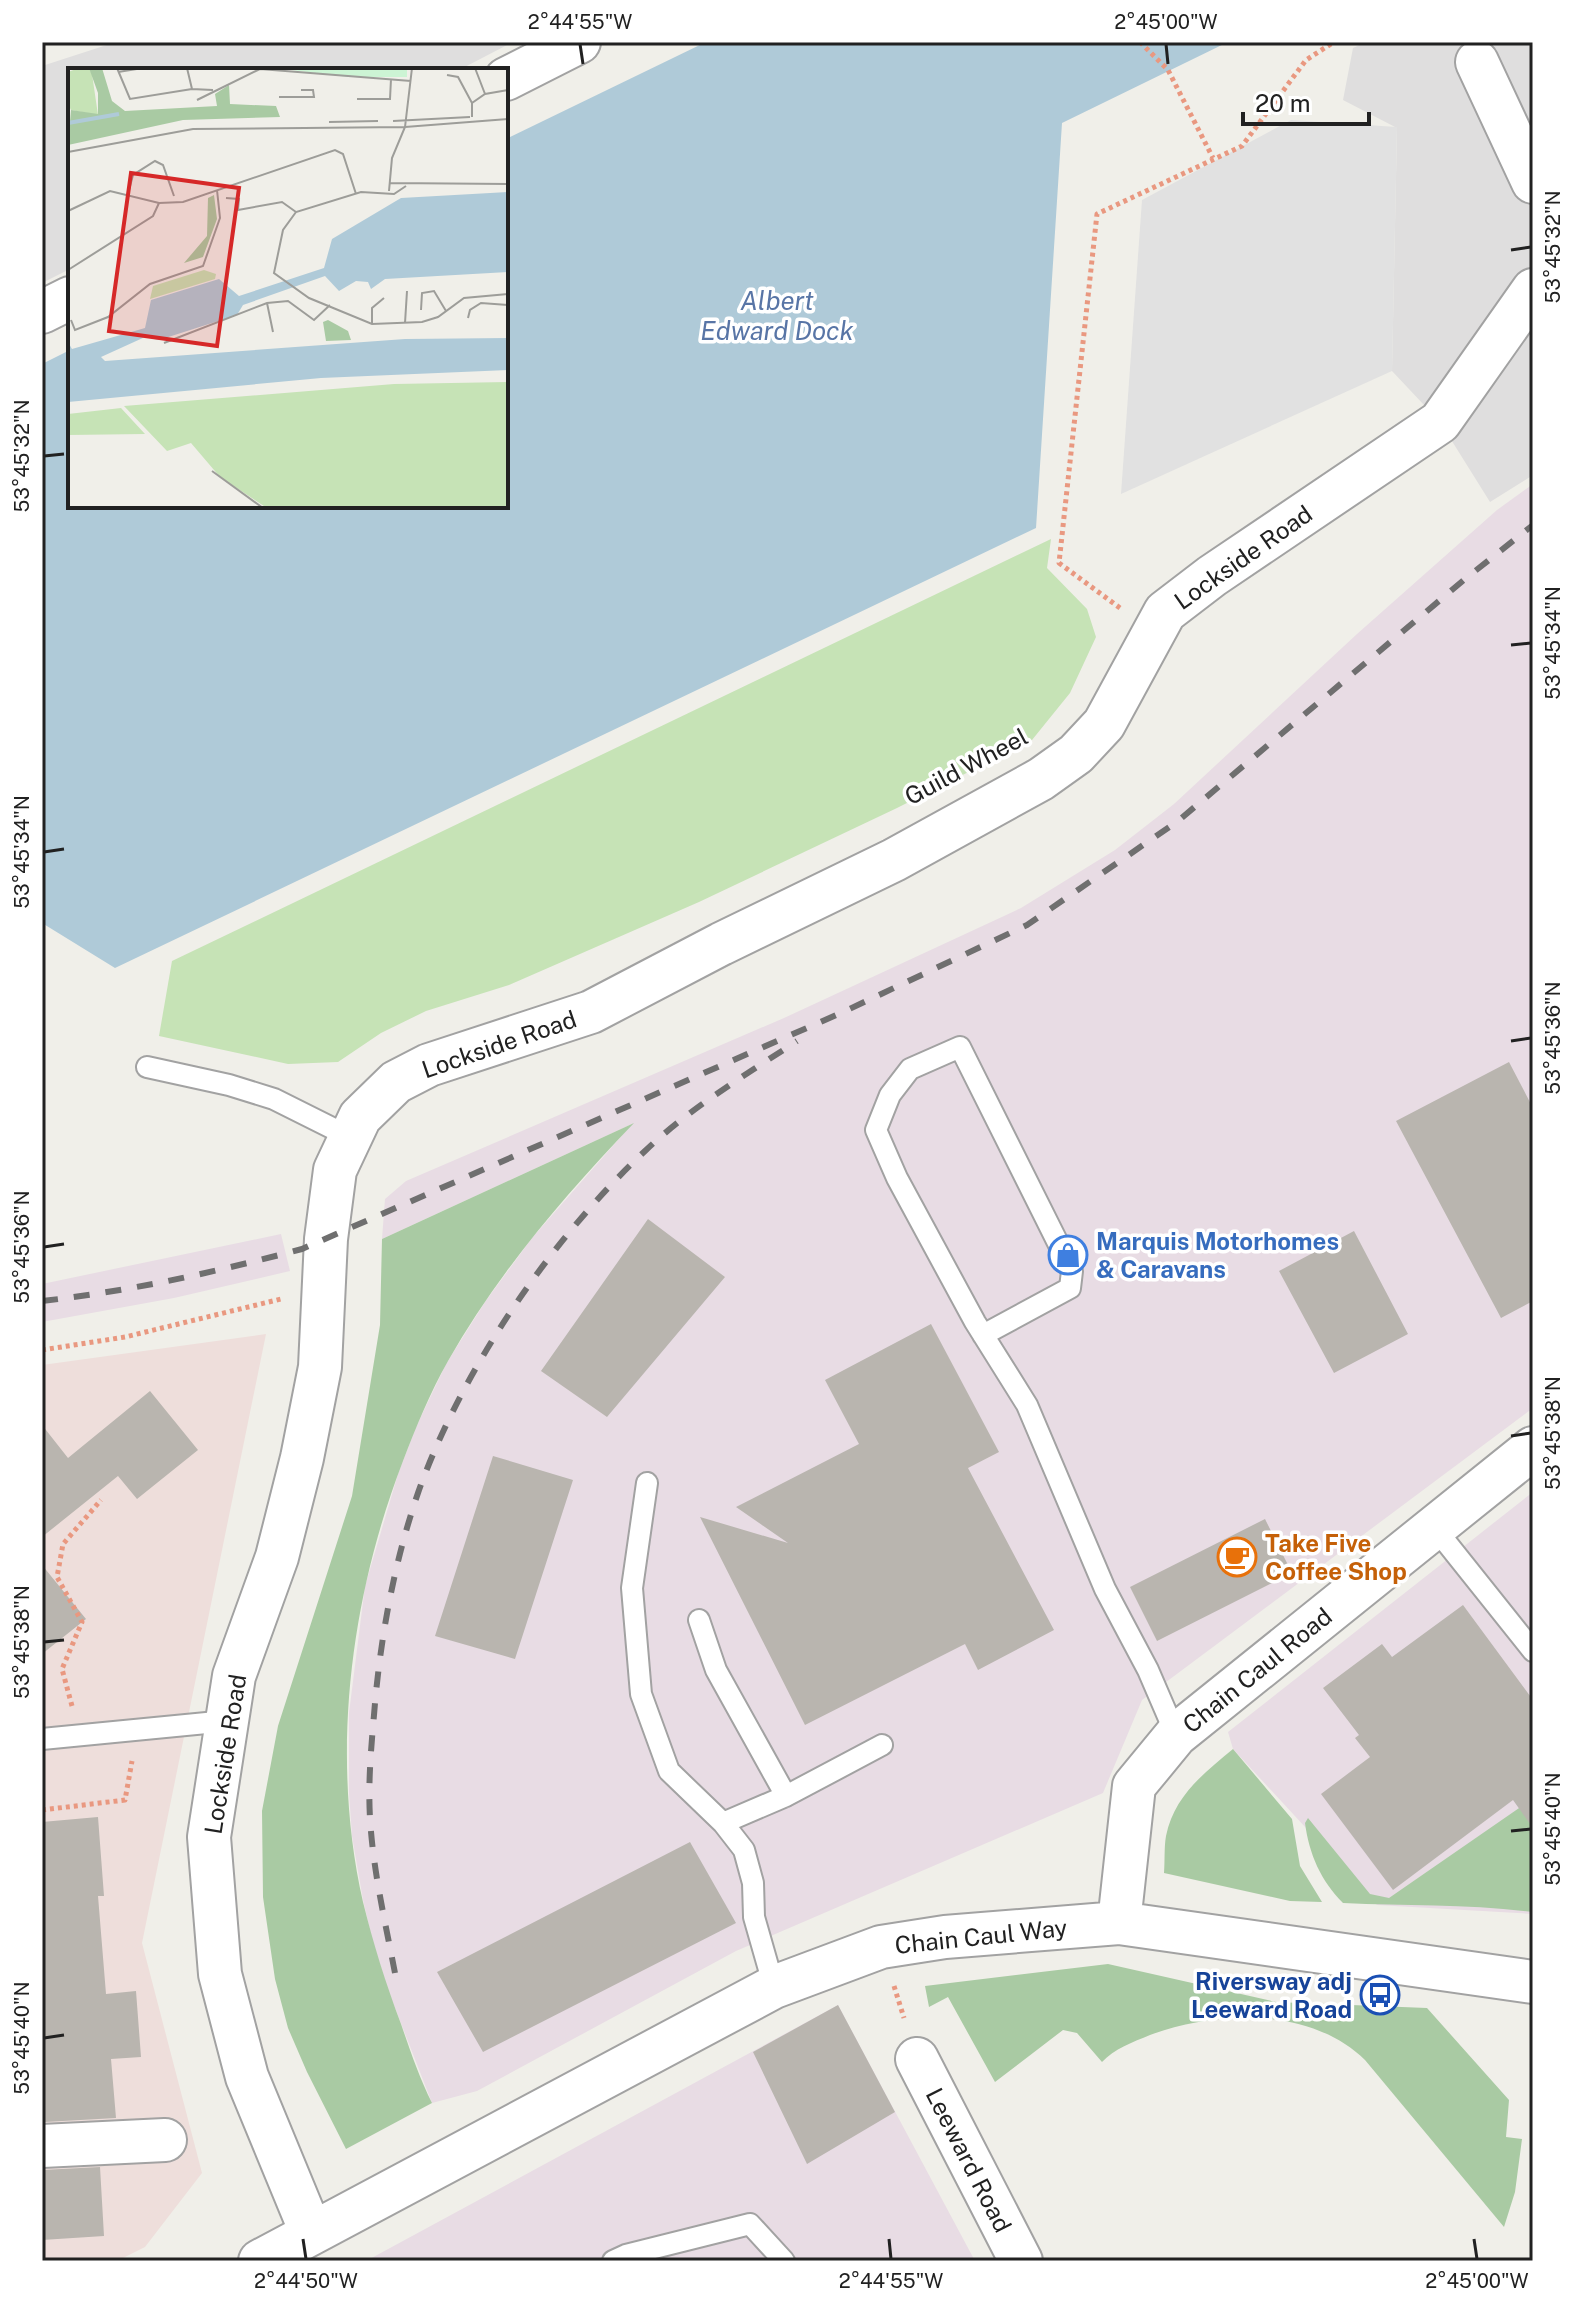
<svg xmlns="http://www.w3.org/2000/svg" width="1575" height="2303" font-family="'Public Sans',sans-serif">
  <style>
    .residential { fill: #dfdede }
    .commercial { fill: #eededb }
    .industrial { fill: #e8dce4 }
    .grass { fill: #c6e3b6 }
    .forest { fill: #a9caa3 }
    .parking { fill: #e1e1e1 }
    .water { fill: #afcad8 }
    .building { fill: #b9b5af }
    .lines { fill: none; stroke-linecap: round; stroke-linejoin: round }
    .service-casing { stroke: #a2a2a2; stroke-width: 24 }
    .minor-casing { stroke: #a2a2a2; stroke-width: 46 }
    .path { stroke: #e99880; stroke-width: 5; stroke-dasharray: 4 4; stroke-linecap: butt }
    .service { stroke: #fff; stroke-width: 20 }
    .minor { stroke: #fff; stroke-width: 42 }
    .rail { stroke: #6f6f6f; stroke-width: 6; stroke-dasharray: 16 16; stroke-linecap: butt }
    .ticks { fill: none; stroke: #212121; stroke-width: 3 }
    .labels { text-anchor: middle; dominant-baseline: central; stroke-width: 7; stroke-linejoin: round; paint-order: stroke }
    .street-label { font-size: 24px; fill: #212121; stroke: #fff }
    .shop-label { font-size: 24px; font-weight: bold; fill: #366cbe; stroke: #fff; text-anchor: start }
    .food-label { font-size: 24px; font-weight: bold; fill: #c56008; stroke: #fff; text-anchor: start }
    .transit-label { font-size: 24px; font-weight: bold; fill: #164399; stroke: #fff; text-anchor: end }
    .water-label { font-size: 26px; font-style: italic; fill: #5875a6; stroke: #fff }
    .inset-river { fill: none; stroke: #afcad8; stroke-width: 4 }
    .inset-road { fill: none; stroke: #9d9d99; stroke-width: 2 }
    .view { fill: #d62828; fill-opacity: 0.15; stroke: #d62828; stroke-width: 4 }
    .inset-edge { fill: none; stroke: #212121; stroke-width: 4 }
    .neatline { fill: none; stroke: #212121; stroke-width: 3 }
    .ticks-label { font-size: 20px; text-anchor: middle; fill: #212121 }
  </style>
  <rect width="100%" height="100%" fill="#f0efe9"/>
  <path class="residential" d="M116,42H513L459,70H70V269L42,283V66Z
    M1366,42H1533V475L1490,502L1440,422L1392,371L1397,128L1343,100L1353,48Z"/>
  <path class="commercial" d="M266,1334L142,1943L202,2173L145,2247L117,2261H42V1365Z"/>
  <path class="industrial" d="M1533,484V1408L1142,1700L1103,1793L736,1951L477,2091L432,2103L388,1990L372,1939L363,1900L352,1836L349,1793V1713L365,1586L398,1474L416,1427L446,1364L485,1302L532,1238L632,1124L382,1239L385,1199L406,1181L784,1018L1021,908L1115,850L1174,804L1357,634L1497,510Z
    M281,1234L290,1271L174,1298L42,1322V1284Z
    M1533,1492V1914L1377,1905L1233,1749L1228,1732Z
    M838,2005L975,2261H366Z"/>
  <path class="grass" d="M1051,539L1047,568L1087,609L1096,637L1070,693L1032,740L897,808L699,902L509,985L426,1011L381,1033L338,1062L288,1064L159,1036L172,961Z"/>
  <path class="forest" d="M634,1123C564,1196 498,1273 448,1361C430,1393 416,1427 403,1461C350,1598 330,1757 363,1902C373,1943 386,1984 401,2024C410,2050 419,2077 432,2103L346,2149L307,2072L288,2028L275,1979L263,1897L262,1811L278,1726L352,1496L380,1325L382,1239Z
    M1233,1749L1292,1819L1300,1866L1322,1902L1290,1901L1164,1873C1165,1861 1164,1847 1166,1836C1174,1796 1204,1773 1233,1749Z
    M1532,1799L1533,1912C1470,1904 1407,1906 1343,1903C1321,1881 1309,1854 1305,1823L1308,1818L1370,1894L1389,1898Z
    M1108,1964L1276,2002L1427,2008L1509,2100L1506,2137L1522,2139L1515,2192L1504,2227L1365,2060C1311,2007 1216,2010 1150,2035C1133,2042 1114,2049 1102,2062L1077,2033L1063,2030L995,2082L948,1997L929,2007L925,1986Z"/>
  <path class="parking" d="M1291,120L1397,127L1392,371L1121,494L1142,200Z"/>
  <path class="water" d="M706,42H1228L1062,123L1036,528L115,968L42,923V364L70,350V506H506V139Z"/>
  <path class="building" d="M1509,1062L1533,1108V1301L1501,1318L1396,1121Z
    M648,1219L725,1277L607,1417L541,1371Z
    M1354,1231L1408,1334L1334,1373L1279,1271Z
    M931,1324L999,1452L968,1468L1054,1630L978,1670L965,1644L805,1725L700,1517L788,1543L736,1507L859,1444L825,1380Z
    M150,1391L198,1450L137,1499L118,1476L42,1537V1425L68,1458Z
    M493,1456L573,1480L515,1659L435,1636Z
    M1265,1519L1292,1573L1157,1641L1130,1587Z
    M42,1565L86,1619L42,1654Z
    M1463,1605L1533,1700V1828L1513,1800L1393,1890L1321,1794L1370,1757L1355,1738L1359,1735L1323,1688L1382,1644L1392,1657Z
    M98,1817L104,1896H98L106,1994L136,1991L141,2057L111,2059L116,2118L45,2122L42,2081V1822Z
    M690,1842L736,1923L483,2052L437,1972Z
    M838,2005L895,2112L807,2164L753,2052Z
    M100,2167L104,2236L42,2240V2170Z"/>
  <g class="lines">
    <g class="service-casing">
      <path id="service" d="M147,1067L229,1085L274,1099L350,1137
        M983,1335L1070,1288L1072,1271L960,1047L910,1069L890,1095L876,1130L897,1178L975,1322L1027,1405L1105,1589L1148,1670L1176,1735
        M647,1483L632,1588L641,1694L669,1771L723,1823L744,1850L753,1883L754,1917L774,1987
        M1434,1527L1533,1651
        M699,1620L716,1670L786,1796
        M42,1739L227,1721
        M723,1823L786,1796L882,1745
        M613,2261L626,2255L750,2224L784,2261"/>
    </g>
    <g class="minor-casing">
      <path id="minor" d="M1477,62L1533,182
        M506,79L579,42
        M42,312L70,298
        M1119,1923L1134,1786L1176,1735L1533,1448
        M917,2059L1021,2261
        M42,2146L165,2140
        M311,2232L247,2077L220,1974L209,1837L234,1676L277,1557L302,1458L320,1367L326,1239L335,1170L360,1117L396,1082L429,1065L591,1012L721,944L894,860L1041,779L1076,754L1104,724L1165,612L1212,576L1440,422L1533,290
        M260,2261L774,1987L881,1947L945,1937L1119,1923L1533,1982"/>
    </g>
    <path class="path" d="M1140,42L1168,70L1213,158
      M42,43L44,42
      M1120,608L1059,563L1097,214L1242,146L1306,60L1334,42
      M42,1350L125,1337L281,1299
      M72,1706L62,1669L82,1622L57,1577L63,1544L101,1500
      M42,1810L125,1800L132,1761
      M894,1986L904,2018"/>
    <use href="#service" class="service"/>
    <use href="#minor" class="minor"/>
    <path class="rail" d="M42,1301C131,1291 216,1272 302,1249L841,1013L1027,925L1178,821L1465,579L1533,525
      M395,1973C385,1921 373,1870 370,1818C368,1783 371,1749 374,1715C380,1639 394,1562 419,1490C463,1368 551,1239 645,1151C690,1108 744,1076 797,1041"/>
  </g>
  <path class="ticks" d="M580,44L583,64M1166,44L1168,64M1511,250L1531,247M44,456L64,454M1511,645L1531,643M44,852L64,849M1511,1041L1531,1038M44,1247L64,1244M1511,1436L1531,1433M44,1642L64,1640M1511,1831L1531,1829M44,2038L64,2035M303,2239L306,2259M889,2239L891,2259M1474,2239L1477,2259"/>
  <defs>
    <g id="shop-ring" transform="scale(2)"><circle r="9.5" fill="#fff" stroke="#3f7fe0" stroke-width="1.5"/><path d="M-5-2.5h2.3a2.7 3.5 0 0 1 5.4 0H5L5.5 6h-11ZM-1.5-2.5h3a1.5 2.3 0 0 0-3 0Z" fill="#3f7fe0"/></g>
    <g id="cafe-ring" transform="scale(2)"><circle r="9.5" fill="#fff" stroke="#e8710a" stroke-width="1.5"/><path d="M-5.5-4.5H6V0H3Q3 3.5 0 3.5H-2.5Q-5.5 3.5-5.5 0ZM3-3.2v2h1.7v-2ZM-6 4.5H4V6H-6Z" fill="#e8710a"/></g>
    <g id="bus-ring" transform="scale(2)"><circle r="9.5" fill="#fff" stroke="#1a4fb4" stroke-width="1.5"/><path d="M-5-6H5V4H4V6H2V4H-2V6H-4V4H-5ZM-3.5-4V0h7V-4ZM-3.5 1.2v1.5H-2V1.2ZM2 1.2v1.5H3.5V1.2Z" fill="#1a4fb4"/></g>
  </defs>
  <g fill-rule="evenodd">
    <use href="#shop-ring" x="1068" y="1255"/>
    <use href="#cafe-ring" x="1237" y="1557"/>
    <use href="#bus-ring" x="1380" y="1995"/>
  </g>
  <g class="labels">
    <g class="street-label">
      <text transform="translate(1243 557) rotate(-35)">Lockside Road</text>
      <text transform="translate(966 766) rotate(-28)">Guild Wheel</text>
      <text transform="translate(499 1044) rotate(-19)">Lockside Road</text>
      <text transform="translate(1257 1670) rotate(-39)">Chain Caul Road</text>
      <text transform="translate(225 1754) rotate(-81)">Lockside Road</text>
      <text transform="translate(981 1936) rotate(-6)">Chain Caul Way</text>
      <text transform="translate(969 2160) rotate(63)">Leeward Road</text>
    </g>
    <g class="shop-label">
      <text x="1096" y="1241">Marquis Motorhomes<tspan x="1096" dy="28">&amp; Caravans</tspan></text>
    </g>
    <g class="food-label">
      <text x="1265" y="1543">Take Five<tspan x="1265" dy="28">Coffee Shop</tspan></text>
    </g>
    <g class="transit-label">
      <text x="1352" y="1981">Riversway adj<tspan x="1352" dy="28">Leeward Road</tspan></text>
    </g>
    <g class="water-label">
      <text x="777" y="300">Albert<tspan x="777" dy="30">Edward Dock</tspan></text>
    </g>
  </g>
  <g transform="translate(68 68)">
    <rect width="440" height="440" fill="#f0efe9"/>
    <path d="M11,0H21L24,6L30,47L3,42L0,36V4ZM136,202L148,206L147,211L82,231L85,218ZM440,314V440H199L152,409L123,375L99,383L56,338L326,316ZM53,340L77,366L0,367V346Z" fill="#c6e3b6"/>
    <path d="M21,0H34L44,33L57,43L149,38L147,26L161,17L162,36L208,38L212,49L115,52L0,77L3,42L30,46V25ZM146,127L149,151L135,189L116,195L139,168L140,130ZM260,252L280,263L283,272L258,273L255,254Z" fill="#a9caa3"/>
    <path d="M207,0H339V9H280Z" fill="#ccf4d4"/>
    <path d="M440,124V204L317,211L303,221L300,214L288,213L271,223L257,208L175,237L169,247L91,272L77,269L33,289L37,293L337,271L440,270V302L253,310L0,334V274L4,281L77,260L83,232L151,211L171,228L256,200L264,171L333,130Z" fill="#afcad8"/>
    <path class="inset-river" d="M0,55L51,46"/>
    <path class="inset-road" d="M49,0L62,31L124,21M119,0L124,21L145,22M407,0L417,26M50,4L75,0M379,7L390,9L404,35M211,29H246L245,22H233M289,31H322L323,11M129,32L192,1L343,13M404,49V35L417,26L440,22M325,53L402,49M261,54L310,53M0,84L125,61L337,59L440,51M322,115L440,116M338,118L326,126L293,124L228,144L215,162L206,205L241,230L304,256L354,254L370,249L396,230L440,226M321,123L324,90L337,59L344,0M60,126L65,107L87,93L95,97L106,128M158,130L171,131L170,142L214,134L228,144M0,143L42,123L91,135L115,134L267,82L275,86L288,126M0,202L85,148L91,135M199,235L205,264M353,242L354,225L366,223L378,243M400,250L402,242L413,235L440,237M3,252L7,262L40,249L82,216L135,198L152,150L149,122M337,255L339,223M304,256V240L316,230M96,275L199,235L220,233L246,252L262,237M144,403L195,440"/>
    <path class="view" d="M63,105L171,120L149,278L41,263Z"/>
    <rect width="440" height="440" class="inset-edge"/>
  </g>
  <rect width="1575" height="2303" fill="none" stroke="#ffffff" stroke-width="88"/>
  <path d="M1243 112v12h126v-12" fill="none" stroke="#212121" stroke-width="4"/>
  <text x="1255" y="112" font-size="24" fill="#212121" stroke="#ffffff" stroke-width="6" paint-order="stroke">20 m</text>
  <rect x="44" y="44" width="1487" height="2215" class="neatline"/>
  <g class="ticks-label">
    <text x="580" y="29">2°44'55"W</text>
    <text x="1166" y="29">2°45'00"W</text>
    <text transform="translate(1553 247) rotate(-90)" y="7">53°45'32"N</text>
    <text transform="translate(22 456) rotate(-90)" y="7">53°45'32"N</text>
    <text transform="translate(1553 643) rotate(-90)" y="7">53°45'34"N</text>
    <text transform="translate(22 852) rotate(-90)" y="7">53°45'34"N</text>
    <text transform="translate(1553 1038) rotate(-90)" y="7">53°45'36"N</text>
    <text transform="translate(22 1247) rotate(-90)" y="7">53°45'36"N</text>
    <text transform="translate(1553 1433) rotate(-90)" y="7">53°45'38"N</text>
    <text transform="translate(22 1642) rotate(-90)" y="7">53°45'38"N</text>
    <text transform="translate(1553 1829) rotate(-90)" y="7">53°45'40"N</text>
    <text transform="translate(22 2038) rotate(-90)" y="7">53°45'40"N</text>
    <text x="306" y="2288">2°44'50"W</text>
    <text x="891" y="2288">2°44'55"W</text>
    <text x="1477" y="2288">2°45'00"W</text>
  </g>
</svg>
